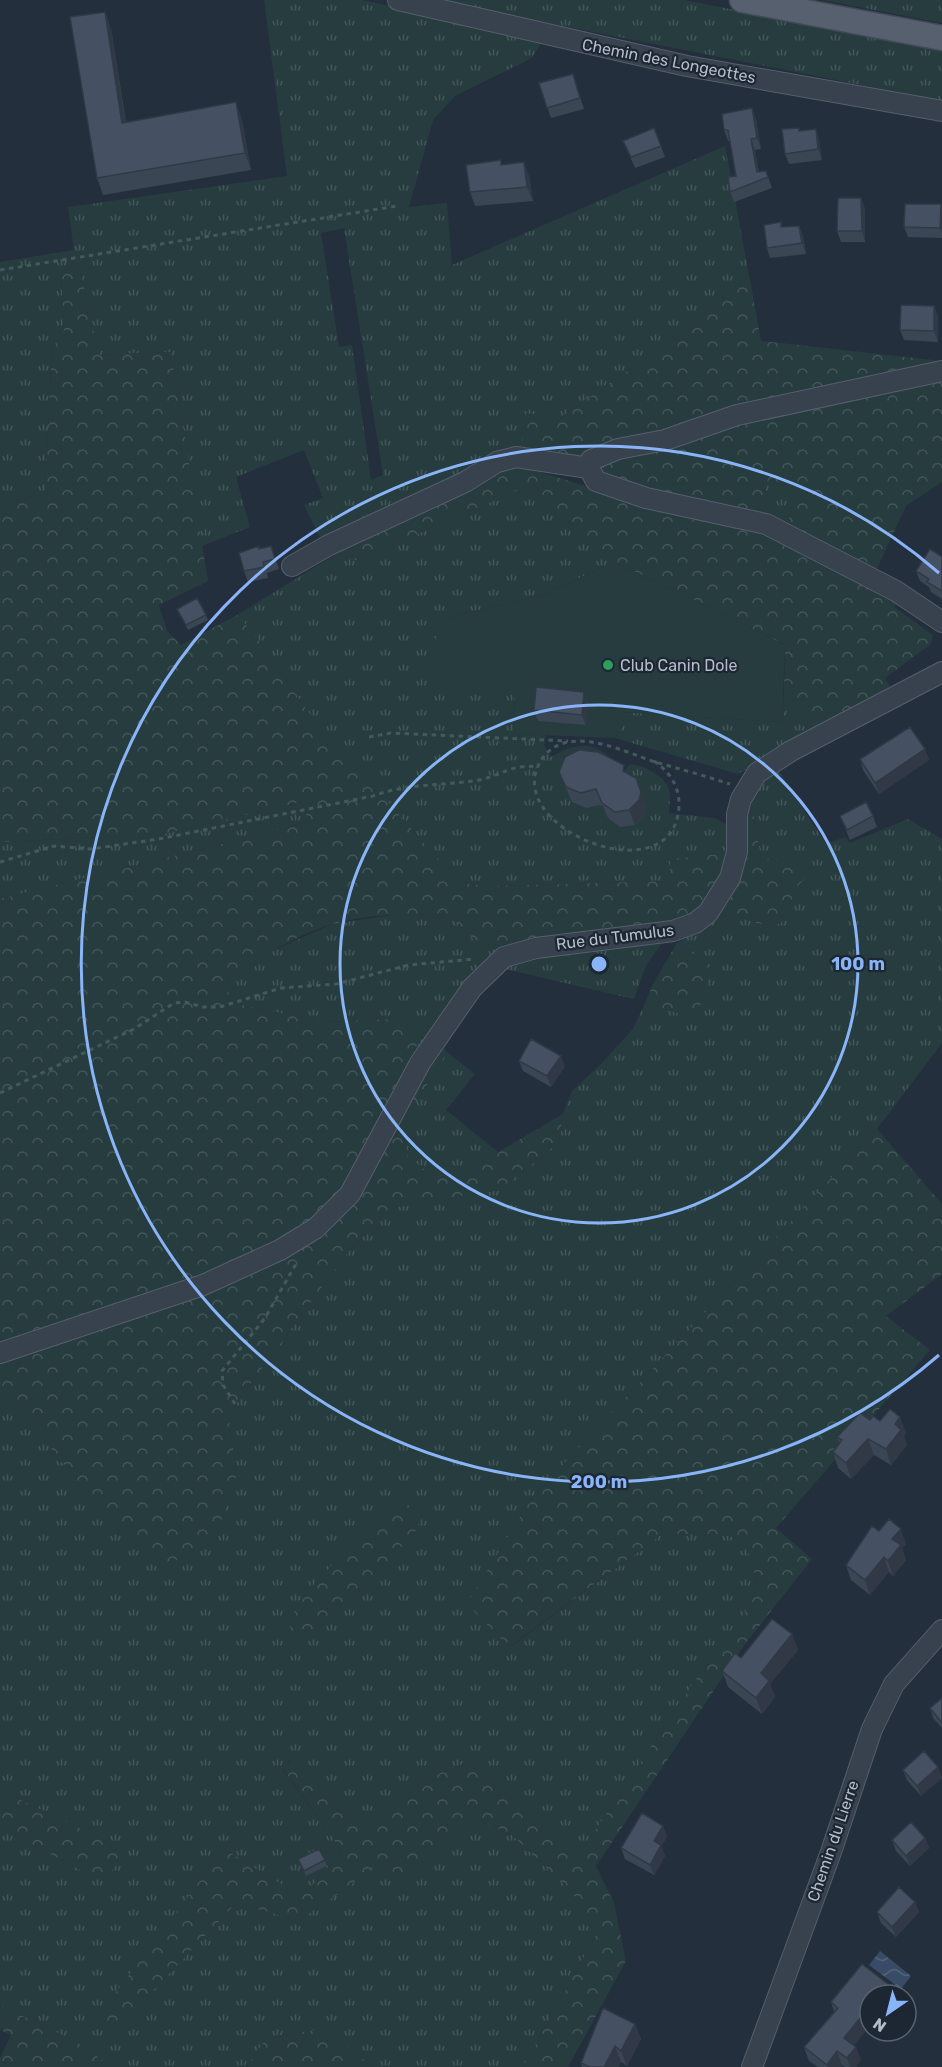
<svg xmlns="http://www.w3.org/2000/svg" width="942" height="2067" font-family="Rubik,sans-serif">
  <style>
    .grass { fill: url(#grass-tufts); fill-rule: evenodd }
    .forest { fill: url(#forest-crowns) }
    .garden { fill: #263c3f }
    .water { fill: url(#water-waves) }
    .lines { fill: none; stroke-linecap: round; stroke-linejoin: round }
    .minor-casing { stroke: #565f6c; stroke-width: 22 }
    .major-casing { stroke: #414a57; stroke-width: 27 }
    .path { stroke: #44595c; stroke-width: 3; stroke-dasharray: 4.5 4.5; stroke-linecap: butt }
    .minor { stroke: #38414e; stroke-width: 20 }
    .major { stroke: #56606e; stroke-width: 24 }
    .wall { fill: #3b4654 }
    .shaded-wall { fill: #303945 }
    .building { fill: #455162; stroke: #303945; stroke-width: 1.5 }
    .ring { fill: none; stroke: #8ab4f8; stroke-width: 3 }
    .leisure-dot { fill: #2e9e5b; stroke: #1d2633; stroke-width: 2 }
    .labels { text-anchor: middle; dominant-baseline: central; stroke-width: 4.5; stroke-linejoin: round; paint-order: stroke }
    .street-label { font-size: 16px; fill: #b4bcc9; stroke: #1d2633 }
    .poi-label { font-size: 16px; fill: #b4bcc9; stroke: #1d2633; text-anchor: start }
    .centre { fill: #8ab4f8; stroke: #1d2633; stroke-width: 3 }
    .ring-label { font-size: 18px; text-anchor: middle; font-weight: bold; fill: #8ab4f8; stroke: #1d2633; stroke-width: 4.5; stroke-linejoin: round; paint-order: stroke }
  </style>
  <defs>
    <pattern id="grass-tufts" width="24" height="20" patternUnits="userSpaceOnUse" patternTransform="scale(1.5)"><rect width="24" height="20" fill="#263c3f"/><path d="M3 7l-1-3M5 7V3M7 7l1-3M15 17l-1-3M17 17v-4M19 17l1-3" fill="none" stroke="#435659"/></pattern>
    <pattern id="forest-crowns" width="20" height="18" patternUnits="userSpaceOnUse" patternTransform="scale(1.5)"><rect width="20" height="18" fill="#263c3f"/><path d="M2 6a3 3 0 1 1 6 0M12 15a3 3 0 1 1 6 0" fill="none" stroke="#435659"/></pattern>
    <pattern id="water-waves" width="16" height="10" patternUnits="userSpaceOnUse" patternTransform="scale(1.5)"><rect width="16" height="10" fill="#394c67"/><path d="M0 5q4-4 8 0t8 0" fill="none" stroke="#53647b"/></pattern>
  </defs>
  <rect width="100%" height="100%" fill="#242f3e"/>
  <path class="grass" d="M264,0H362L468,23L541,43L532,58L455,96L433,120L409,207L447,203L452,265L725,146L749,275L677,336L560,418L520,452L322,541L304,505L323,498L304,450L236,477L250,527L202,546L171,352L99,355L80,269L61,271L64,337L52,346L45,494L0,506V262L74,250L68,207L287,176ZM344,228L383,475L371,480L352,345L339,347L321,233Z
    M433,0H684L942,50V101Z
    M822,0H942V23Z
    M768,480L796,490L787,528L757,517Z
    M534,483L557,518L615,562L542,595L438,620L515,695L513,734L546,735L544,745L551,757C581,738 606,743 621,775L630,764C644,766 664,775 669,789C671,796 669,807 669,813L714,818L730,826L729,853L670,881L490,886L460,883L314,720L253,633L237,615L351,545L355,561Z
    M784,688L815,731L738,774L615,738L622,726L621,712L782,722Z
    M775,765L826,844L845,837L850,843L908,819L942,839V1043L877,1129L530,1500L468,1603L510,1647L662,1534H721L745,1540L758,1587L735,1631L704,1667L579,1855L468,1762L428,1778L370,1824L340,1808L290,1759L283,1770L330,1833L341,1852L302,1898L224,1849L115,2030L236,1903L298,1920L347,1888L379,1861L402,1879L477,1819L512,1835L571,1891L596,1935L523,2067H373L325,2029L267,2037L247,2067H111L82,2045L0,2005V1827L84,1872L107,1875L118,1863V1852L102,1839L0,1790V1392H7L94,1504L138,1550L172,1563L237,1474L228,1414L348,1252L391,1208L500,1190L559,1142L563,1114L572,1091L601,1064L633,1029L645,1003L682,1014L695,1021L704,957L677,943L703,928L714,912C721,917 725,914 733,916C755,919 755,928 781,923L797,887L798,861L761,858L753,814L741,818L749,794ZM422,1515L414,1535L302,1644Z
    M300,802L310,822L0,899V842L163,834Z
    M397,914L451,915L475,941L498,949C450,993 420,1054 388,1110L385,1107L422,1036L389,1019L322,1022L245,1006L229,996L227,979L262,956L332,924Z
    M665,939L646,965L634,999L501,968L517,959Z
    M447,1052L475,1074L446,1110L498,1152L469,1169L429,1173L408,1157L404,1135L409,1114Z"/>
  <path class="forest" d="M80,269L99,355L171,352L208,581L159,605L167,631L181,645L237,615L253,633L314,720L460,883L490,886L670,881V859L729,853L728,867L704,908L682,923L656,929L498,949L475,941L451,915C412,914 371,913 333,924C297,934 258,959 227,979L229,996L245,1006L322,1022L389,1019L411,1023L422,1036L385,1106L388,1110L441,1045L447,1052L409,1114L404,1135L408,1157L429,1173L469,1169L563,1114L559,1142L500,1190L391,1208L348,1252L228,1414L237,1474L217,1534L172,1563L138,1550L94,1504L7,1392H0V899L310,822L300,802L163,834L0,842V506L45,494L52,346L64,337L61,271Z
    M749,275L761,341L942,361V482L906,506L874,575L787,528L795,490L769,480L757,517L606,479L593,453L580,461L520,452L526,413L560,418L677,336Z
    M517,465L612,494L758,531L785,542L899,600L894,607L933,635L930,645L885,678L891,688L815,731L784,688L785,645L615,562L557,518L534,483L355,561L351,545L501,468Z
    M753,813L761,858L798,861L808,874L797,887L781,923C755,928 755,919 733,916C725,914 721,917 714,912L741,818Z
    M677,943L704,957L712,968L695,1022L682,1014L645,1003L653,984Z
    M877,1129L942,1204V1274L886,1316L930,1350L776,1528L812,1559L745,1644L596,1866L614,1903L626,1961L568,2067H523L596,1935L571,1891L512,1835L477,1819L402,1879L379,1861L347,1888L298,1920L236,1903L115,2031L94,2021L224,1849L302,1897L341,1852L330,1833L283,1769L291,1759L340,1808L370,1824L428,1778L468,1762L579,1855L704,1667L735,1631L758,1587L745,1540L721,1534H662L509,1647L467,1604L530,1500Z
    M405,1503L422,1515L414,1535L302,1644L291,1626L296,1604L373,1520Z
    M0,1790L102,1839L118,1852V1863L107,1876L84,1872L0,1827Z
    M0,2005L82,2045L111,2067H0V2058L11,2035L0,2030Z
    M325,2029L373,2067H247L267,2037Z"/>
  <path class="garden" d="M615,562L785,645L782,722L622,712V726L615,738L513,734L515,695L430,685L438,620L542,595Z"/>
  <path class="water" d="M880,1951L911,1976L901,1989L869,1965Z"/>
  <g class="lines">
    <g class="minor-casing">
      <path id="minor" d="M398,0L687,66L942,111
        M942,371L737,415L665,440L618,449L591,460L589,468L596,481L646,498L766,524L896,591L942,622
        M292,566L329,545L465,482L497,462L516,457L589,468
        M0,1353L203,1285L280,1250L316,1228L350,1194L420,1063L472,988L504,957L536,948L673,931L695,923L708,913L730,878L737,852V814L741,799L757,773L791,751L942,672
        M752,2067L831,1852L872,1729L894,1684L942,1630"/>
    </g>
    <g class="major-casing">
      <path id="major" d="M742,0L942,38"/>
    </g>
    <path class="path" d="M0,270L397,206
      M369,737L391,733L568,741
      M654,761C670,772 680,787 679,807C673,896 505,830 539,764C562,720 622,751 655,762C680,769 705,776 730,784
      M0,862L54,846L91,849L159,839L373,796C407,783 443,786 479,780C500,776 514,763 537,767
      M0,1093L134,1029L174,1003L185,1002L203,1007H220L281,988L336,984L409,965L475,959
      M235,1404L223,1385L222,1371L265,1318L297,1262"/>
    <use href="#minor" class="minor"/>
    <use href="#major" class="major"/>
  </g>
  <path class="wall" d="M105,12L111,29L126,122L242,120L251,170L103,195L97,178Z
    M539,83L576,84L584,109L551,118Z
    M756,119L761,149L755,150L759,172L766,171L772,188L734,202L730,192L736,176L730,141H728L724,130Z
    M654,128L665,157L635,168L623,141Z
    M816,129L819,140L822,160L789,164L785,154L800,131Z
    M502,164L529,176L533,201L475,206L470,192Z
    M861,198L865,209V242H841L837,231Z
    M942,208V238L908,237L904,227Z
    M781,222L782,227L799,226L803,236L806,254L770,258L767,248Z
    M934,306L938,317V342L904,340L900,330Z
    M271,546L279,569L267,573L268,578L248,582L244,571L260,549Z
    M942,557V599L931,592L929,587L920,581L916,571Z
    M177,609L206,615L208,620L188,630Z
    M584,692L588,702L586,725L538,721L534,710Z
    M925,749L929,760L879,794L863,770L860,759Z
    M559,772H627L647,807L645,815L635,825L620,827L608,818L602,804L587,808L572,802Z
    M840,816H873L877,827L850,840Z
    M519,1061L565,1066L551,1087L523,1071Z
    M880,1421L906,1433L904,1436L907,1445L891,1465L874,1455L851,1479L838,1468L833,1452L840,1444L837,1437Z
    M879,1531L906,1544L902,1548L906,1560L893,1576L889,1572L870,1595L851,1580L846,1565Z
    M792,1634L798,1650L770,1684L775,1697L762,1714L728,1687L722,1671L741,1658Z
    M942,1698V1728L933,1718L930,1708Z
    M938,1767L942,1778L921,1796L907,1780L903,1770Z
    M663,1826L667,1837L661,1846L665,1856L654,1875L625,1859L621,1848Z
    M925,1838L929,1848L910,1866L896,1851L892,1840Z
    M298,1859L325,1860L327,1866L306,1876Z
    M915,1902L919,1912L896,1937L881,1923L877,1912Z
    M862,1964L854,2045L861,2060L856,2067H845L842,2065L841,2067H818L809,2061L804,2047L834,2012L831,2002Z
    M635,2024L641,2039L627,2066L621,2062L618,2067H582L581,2063Z"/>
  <path class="shaded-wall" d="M105,12L111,29L128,140L122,123Z
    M236,102L242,120L251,170L245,153Z
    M752,108L756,119L761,149L757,138Z
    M816,129L819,140L822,160L818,149Z
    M751,139L755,150L761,183L757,172Z
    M524,162L529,176L533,201L527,187Z
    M861,198L865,209V242L862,231Z
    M941,204L942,208V232L940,228Z
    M799,226L803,236L806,254L802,243Z
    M934,306L938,317V342L934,331Z
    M584,692L588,702L586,725L582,715Z
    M925,749L929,760L879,794L875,783Z
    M636,778L647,807L645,815L635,825L629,810Z
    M561,1056L565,1066L551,1087L547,1076Z
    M900,1417L906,1433L904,1436L907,1445L891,1465L886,1449L895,1424Z
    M868,1439L874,1455L851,1479L846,1463Z
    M901,1529L906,1544L902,1548L906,1560L893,1576L888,1561L892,1539Z
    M884,1557L889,1572L870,1595L865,1580Z
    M792,1634L798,1650L770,1684L775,1697L762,1714L756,1698L761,1673Z
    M938,1767L942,1778L921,1796L917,1786Z
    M663,1826L667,1837L661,1846L665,1856L654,1875L650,1865L654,1841Z
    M925,1838L929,1848L910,1866L906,1856Z
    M915,1902L919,1912L896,1937L892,1927Z
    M888,1984L891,1995H879Z
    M870,2006V2026L849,2052L844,2038Z
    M635,2024L641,2039L627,2066L621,2051Z
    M615,2046L621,2062L618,2067H604Z
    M856,2047L861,2060L856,2067H850L847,2058Z
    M837,2051L842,2065L841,2067H828L827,2065Z"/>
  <path class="building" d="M105,12L122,123L236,102L245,153L97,178L70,17Z
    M573,74L580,98L547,108L539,83Z
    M752,108L757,138L751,139L757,172L766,171L768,177L730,192L728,177L736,176L728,130H724L722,114Z
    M654,128L661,146L631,157L623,141Z
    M799,128V131L816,129L818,149L785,154L782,129Z
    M501,160V165L524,162L527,187L470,192L466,165Z
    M838,198H861L862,231H837Z
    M905,204H941L940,228L904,227Z
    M781,222V227L799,226L802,243L767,248L764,225Z
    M901,305L934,306V331L900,330Z
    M259,546V549L271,546L275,559L263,562L264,567L244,571L239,553Z
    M930,549L942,557V591L927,582L929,579L916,571Z
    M197,598L206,615L186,625L177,609Z
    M536,687L584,692L582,715L534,710Z
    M910,727L925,749L875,783L860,759Z
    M579,750L598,752L624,765L623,771L636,778L641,792L639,800L629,810L615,812L602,803L596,789L581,793L566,787L559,772L565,757Z
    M866,802L873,816L847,830L840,816Z
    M531,1039L561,1056L547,1076L519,1061Z
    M890,1409L900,1417L895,1424L901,1430L886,1449L868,1439L846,1463L833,1452L842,1440L837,1437L860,1413L870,1420L873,1416L880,1421Z
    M889,1519L901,1529L892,1539L901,1545L888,1561L884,1557L865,1580L846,1565L872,1526L879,1531Z
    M772,1619L792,1634L761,1673L769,1681L756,1698L722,1671L735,1653L741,1658Z
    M942,1698V1723L930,1708Z
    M924,1751L938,1767L917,1786L903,1770Z
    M642,1813L663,1826L654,1841L661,1845L650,1865L621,1848Z
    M911,1822L925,1838L906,1856L892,1840Z
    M319,1849L325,1860L304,1871L298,1859Z
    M899,1887L915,1902L892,1927L877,1912Z
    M862,1964L888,1984L879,1995H870V2006L844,2038L856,2047L847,2058L837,2051L827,2065L804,2047L838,2008L831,2002Z
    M603,2008L635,2024L621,2051L615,2046L604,2067H590L581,2063Z"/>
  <g class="ring">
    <circle cx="599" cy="964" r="259"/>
    <path d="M939 1355A518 518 0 1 1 939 573"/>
  </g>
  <circle class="leisure-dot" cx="608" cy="665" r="6"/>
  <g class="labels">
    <g class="street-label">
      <text transform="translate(669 61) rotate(11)">Chemin des Longeottes</text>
      <text transform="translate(615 937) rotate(-7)">Rue du Tumulus</text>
      <text transform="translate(833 1841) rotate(-71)">Chemin du Lierre</text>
    </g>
    <g class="poi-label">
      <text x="620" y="665">Club Canin Dole</text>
    </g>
  </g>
  <circle cx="599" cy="964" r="9" class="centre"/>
  <g class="ring-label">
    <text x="858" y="970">100 m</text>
    <text x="599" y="1488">200 m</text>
  </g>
  <g transform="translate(888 2013) rotate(215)"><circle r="28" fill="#1d2633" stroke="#59626f" stroke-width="1.5"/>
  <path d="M0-4.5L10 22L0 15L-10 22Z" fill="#8ab4f8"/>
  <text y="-9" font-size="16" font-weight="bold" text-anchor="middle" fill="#b4bcc9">N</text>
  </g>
</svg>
